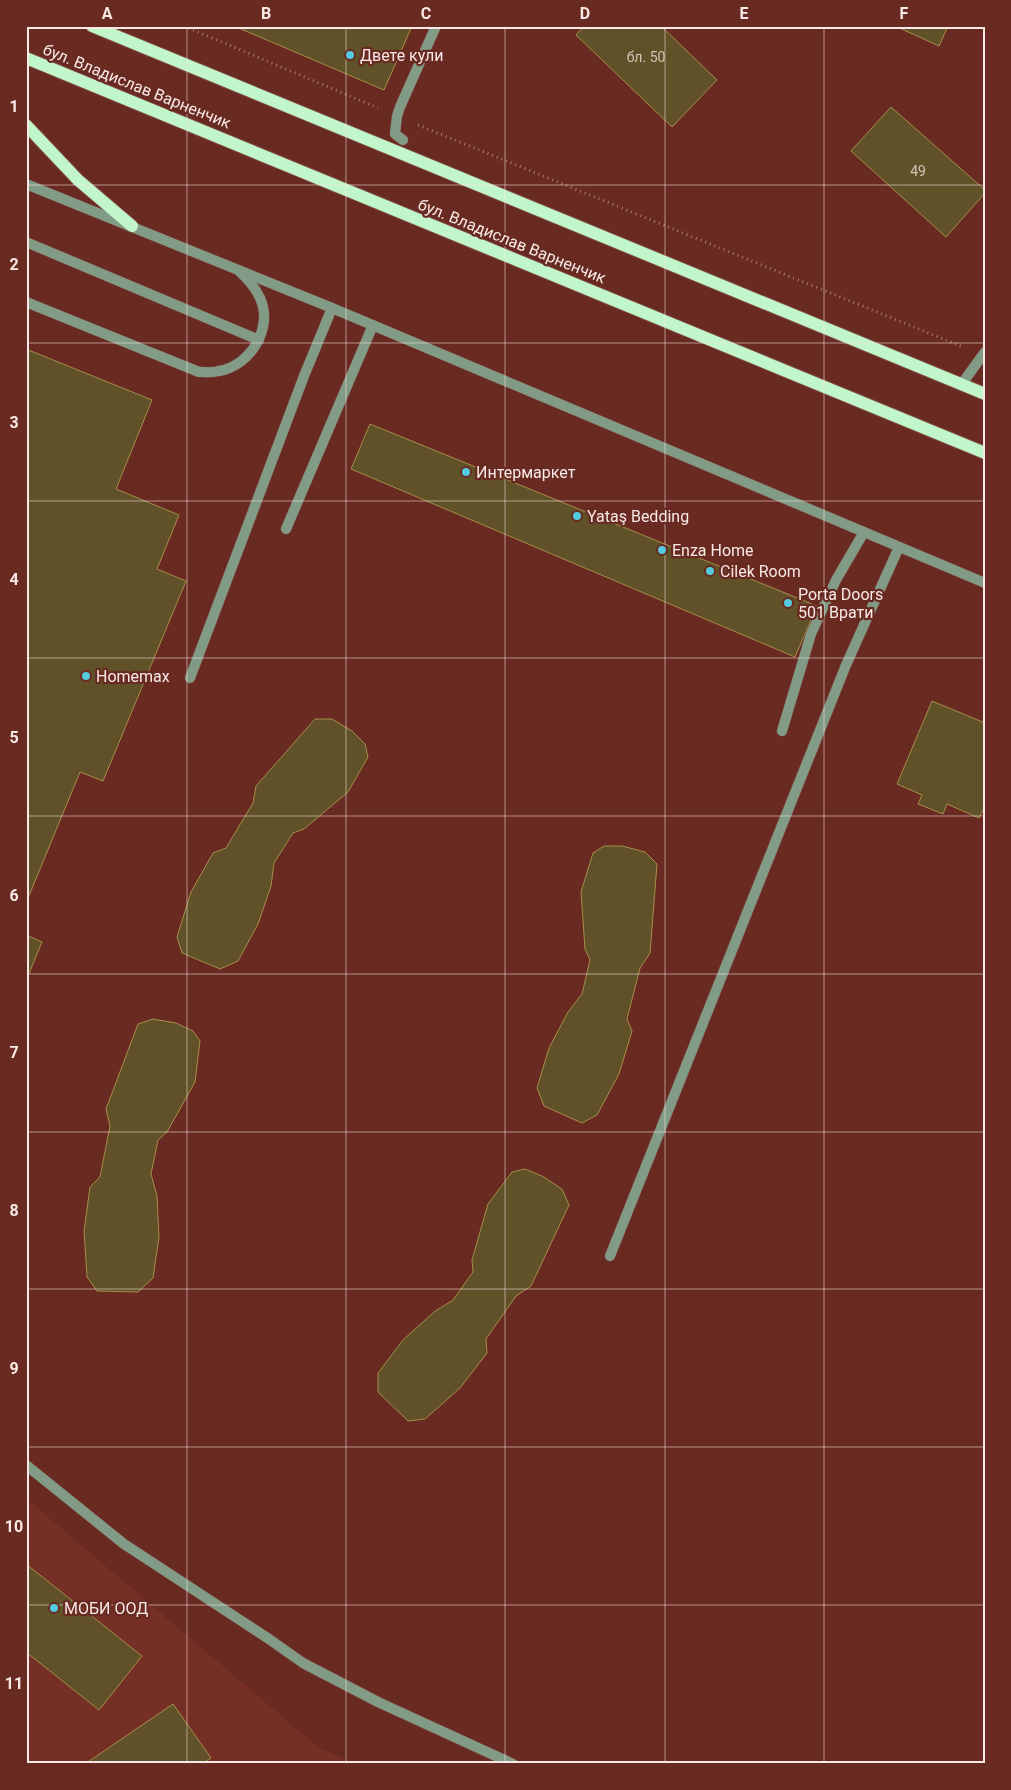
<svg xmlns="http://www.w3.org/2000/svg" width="1011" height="1790" font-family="Roboto,sans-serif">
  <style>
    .built { fill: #762f25 }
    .building { fill: #605128; stroke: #a68e4a }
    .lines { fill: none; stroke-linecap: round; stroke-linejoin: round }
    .lane-casing { stroke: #7f4941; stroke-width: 11 }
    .street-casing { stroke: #7f4941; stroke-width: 11 }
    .primary-casing { stroke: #7f4941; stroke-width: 14 }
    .path { stroke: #a67b75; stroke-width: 3; stroke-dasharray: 1 4; stroke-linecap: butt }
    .lane { stroke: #829b86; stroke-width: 10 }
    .street { stroke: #829b86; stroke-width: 10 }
    .primary { stroke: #c1f5ca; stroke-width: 12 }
    .grid { fill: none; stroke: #f9e9e6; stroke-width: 1; stroke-opacity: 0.55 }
    .poi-dot { fill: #54cade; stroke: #682a21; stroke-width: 2 }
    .labels { text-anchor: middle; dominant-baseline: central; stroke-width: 4.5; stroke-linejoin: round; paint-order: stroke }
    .number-label { font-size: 14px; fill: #d3c3b6 }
    .poi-label { font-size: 16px; fill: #f9e9e6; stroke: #682a21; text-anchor: start }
    .street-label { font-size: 16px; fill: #f9e9e6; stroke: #682a21 }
    .neatline { fill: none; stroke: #f9e9e6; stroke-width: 2 }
    .grid-label { font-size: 16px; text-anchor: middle; font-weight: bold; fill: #f9e9e6 }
  </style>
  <rect width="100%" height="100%" fill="#682a21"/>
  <path class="built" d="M26,1498L319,1748L357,1764H26Z"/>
  <path class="building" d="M234,26H412L384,90Z
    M584,26H661L717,80L672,127L576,35Z
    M895,26H948L939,46Z
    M891,107L985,190V193L946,237L851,151Z
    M26,349L152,400L116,489L179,515L157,569L186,581L103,781L80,772L26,903Z
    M370,424L817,606L795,657L351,469Z
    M932,701L985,723V806L979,818L947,804L943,814L918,804L922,795L897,784Z
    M315,719H332L352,731L365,744L368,757L348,792L304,829L293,833L274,863L271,886L258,924L238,961L220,969L182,953L177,937L191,892L213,853L226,848L253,803L256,786Z
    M604,846H622L645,852L657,864L650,953L640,968L627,1019L632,1031L619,1074L597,1115L582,1123L544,1106L537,1088L549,1048L568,1012L582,994L590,960L585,949L581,892L593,853Z
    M26,935L42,942L26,981Z
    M153,1019L176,1023L193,1031L200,1041L195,1082L167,1132L158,1140L151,1174L157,1196L159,1237L153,1278L138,1292L97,1291L87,1277L84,1231L90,1187L100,1177L110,1126L106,1109L138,1024Z
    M525,1169L542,1176L562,1189L569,1205L531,1286L516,1296L486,1339L487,1353L460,1388L425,1419L408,1421L378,1392V1373L403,1340L434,1312L453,1300L473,1272L472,1260L488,1204L512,1172Z
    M26,1564L142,1656L99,1710L26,1652Z
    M173,1704L211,1758L202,1764H85Z"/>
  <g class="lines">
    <g class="lane-casing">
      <path id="lane" d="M403,140L395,134L397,116L400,107L436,26
        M26,242L259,340
        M26,302L199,372C205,372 212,373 219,371C250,366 274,328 260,298C255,287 248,279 239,271
        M286,529L373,325
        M190,678L304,376L332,308
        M782,731L811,634L836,580L864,532
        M610,1256L846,665L899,547
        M26,1465L124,1544L269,1639L303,1663L378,1702L513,1764"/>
    </g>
    <g class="street-casing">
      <path id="street" d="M26,184L332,308L985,583
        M961,385L985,352"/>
    </g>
    <g class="primary-casing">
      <path id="primary" d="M92,26L985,394
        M26,58L985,453
        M26,125L78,180L132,226"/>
    </g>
    <path class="path" d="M184,26L378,108
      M418,125L963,347"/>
    <use href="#lane" class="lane"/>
    <use href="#street" class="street"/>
    <use href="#primary" class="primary"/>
  </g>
  <path class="grid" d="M187,26V1764M346,26V1764M505,26V1764M665,26V1764M824,26V1764M26,185H985M26,343H985M26,501H985M26,658H985M26,816H985M26,974H985M26,1132H985M26,1289H985M26,1447H985M26,1605H985"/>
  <g class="poi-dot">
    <circle cx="350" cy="55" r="5"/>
    <circle cx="466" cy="472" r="5"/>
    <circle cx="577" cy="516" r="5"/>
    <circle cx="662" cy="550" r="5"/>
    <circle cx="710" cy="571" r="5"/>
    <circle cx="788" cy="603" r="5"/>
    <circle cx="86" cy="676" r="5"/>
    <circle cx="54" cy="1608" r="5"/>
  </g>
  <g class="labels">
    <g class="number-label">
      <text x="646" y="57">бл. 50</text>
      <text x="918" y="171">49</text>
    </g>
    <g class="poi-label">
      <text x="360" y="55">Двете кули</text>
      <text x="476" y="472">Интермаркет</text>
      <text x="587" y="516">Yataş Bedding</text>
      <text x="672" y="550">Enza Home</text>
      <text x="720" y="571">Cilek Room</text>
      <text x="798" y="594">Porta Doors<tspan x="798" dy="18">501 Врати</tspan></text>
      <text x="96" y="676">Homemax</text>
      <text x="64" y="1608">МОБИ ООД</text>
    </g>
    <g class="street-label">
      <text transform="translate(137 86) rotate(22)">бул. Владислав Варненчик</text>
      <text transform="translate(512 241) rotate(22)">бул. Владислав Варненчик</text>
    </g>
  </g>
  <rect width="1011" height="1790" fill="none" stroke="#682a21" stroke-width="55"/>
  <rect x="28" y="28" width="956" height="1734" class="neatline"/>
  <g class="grid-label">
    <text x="107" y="19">A</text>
    <text x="266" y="19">B</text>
    <text x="426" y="19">C</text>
    <text x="585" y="19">D</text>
    <text x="744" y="19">E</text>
    <text x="904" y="19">F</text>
    <text x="14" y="112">1</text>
    <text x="14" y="270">2</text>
    <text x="14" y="428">3</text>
    <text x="14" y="585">4</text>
    <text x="14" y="743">5</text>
    <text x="14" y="901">6</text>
    <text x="14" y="1058">7</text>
    <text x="14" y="1216">8</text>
    <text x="14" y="1374">9</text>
    <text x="14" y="1532">10</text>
    <text x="14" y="1689">11</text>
  </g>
</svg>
